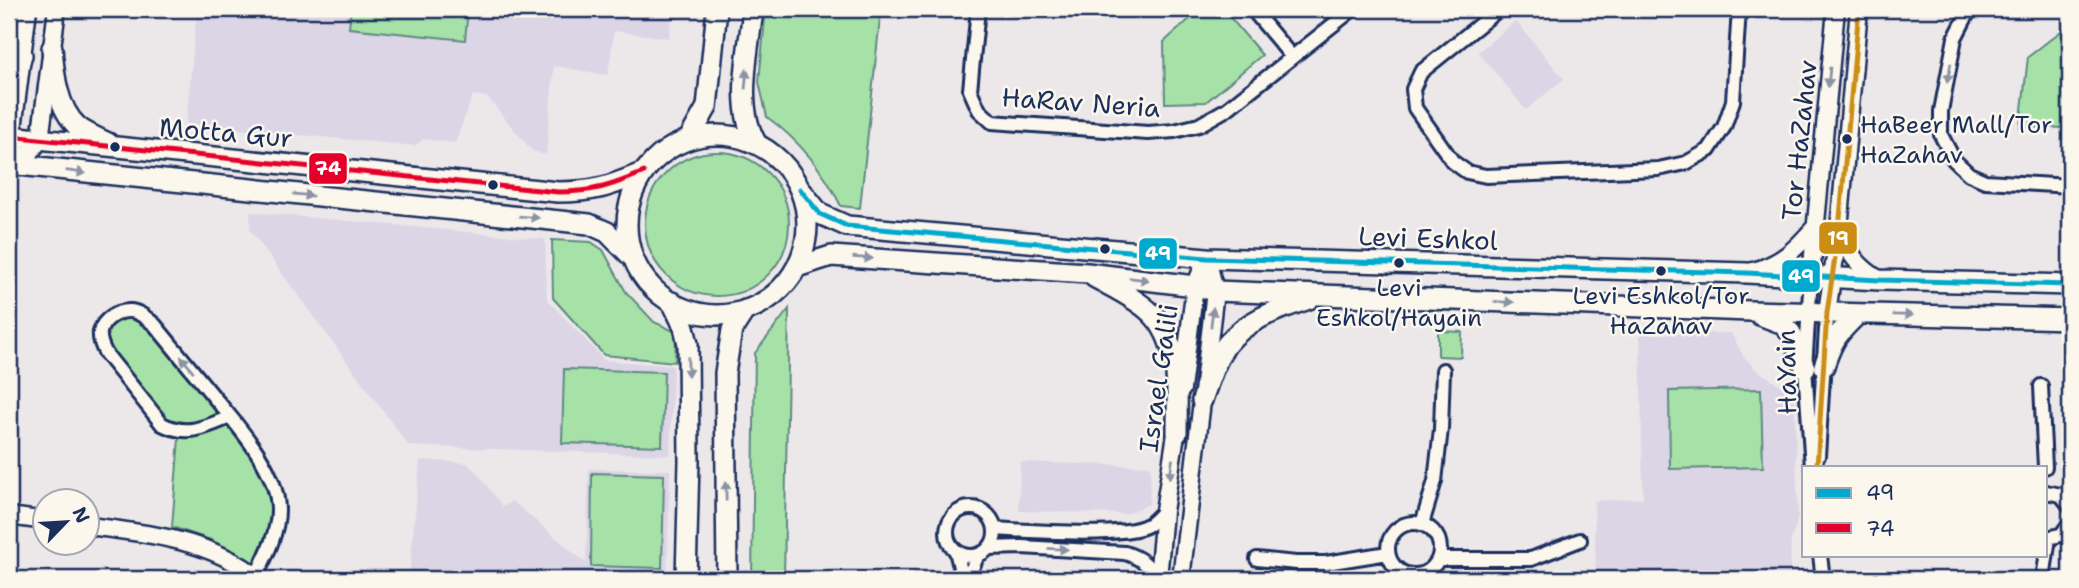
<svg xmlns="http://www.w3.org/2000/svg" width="2079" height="588" font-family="'Shantell Sans',sans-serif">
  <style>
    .built { fill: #dbd5e5 }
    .green { fill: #a6e2a8; stroke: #608883; stroke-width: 2 }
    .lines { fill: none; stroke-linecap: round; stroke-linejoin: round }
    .minor-casing { stroke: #1b2f5e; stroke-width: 18 }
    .tertiary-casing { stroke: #1b2f5e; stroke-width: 21 }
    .secondary-casing { stroke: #1b2f5e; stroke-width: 24 }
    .minor { stroke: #fbf7ec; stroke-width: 12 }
    .tertiary { stroke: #fbf7ec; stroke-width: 16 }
    .secondary { stroke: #fbf7ec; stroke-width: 19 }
    .bus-1-casing { stroke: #fbf7ec; stroke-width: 10 }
    .bus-2-casing { stroke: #fbf7ec; stroke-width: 10 }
    .bus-3-casing { stroke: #fbf7ec; stroke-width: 10 }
    .bus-1 { stroke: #00a9ce; stroke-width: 5 }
    .bus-2 { stroke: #e4002b; stroke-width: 5 }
    .bus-3 { stroke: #cb8e13; stroke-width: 5 }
    .oneway { fill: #8b93a5 }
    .bus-dot { fill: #1b2f5e; stroke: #fbf7ec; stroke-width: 2.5 }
    .labels { text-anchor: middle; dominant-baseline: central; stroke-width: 5; stroke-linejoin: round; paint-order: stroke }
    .bus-label { font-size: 24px; fill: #1b2f5e; stroke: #fbf7ec }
    .street-label { font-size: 26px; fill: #1b2f5e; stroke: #fbf7ec }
    .line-badge { stroke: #fbf7ec; stroke-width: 2.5 }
    .badge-label { font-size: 19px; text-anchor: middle; font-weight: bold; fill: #fff }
  </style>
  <rect width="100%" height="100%" fill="#ece8e9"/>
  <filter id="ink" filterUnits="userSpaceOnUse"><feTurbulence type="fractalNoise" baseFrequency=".0143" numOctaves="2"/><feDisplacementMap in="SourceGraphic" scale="14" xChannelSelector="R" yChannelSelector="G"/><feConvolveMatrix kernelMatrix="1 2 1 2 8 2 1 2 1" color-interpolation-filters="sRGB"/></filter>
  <g filter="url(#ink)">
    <path class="built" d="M197,9H672L669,38L614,31L608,75L554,66L546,155L532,151L487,97L473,95L455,143L423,139L415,146L186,124Z
      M1516,21L1564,79L1526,110L1478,52Z
      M250,212L545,239L547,299L604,360L673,366L670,455L409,446L250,230Z
      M1731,333L1744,357L1758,371L1780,385L1794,388L1798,517L1791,540L1790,579H1596L1594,501L1643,498L1640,334Z
      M420,460L467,463L479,475L503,507L512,501L586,563L589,469L670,470L667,579H409Z
      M1020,462L1151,466L1149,504L1126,514L1019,511Z"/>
    <path class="green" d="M351,9H468L465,40L349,28Z
      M766,9H881L860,208L841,206C823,169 800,141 767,117L759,82Z
      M1201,9H1223L1262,55L1206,102L1165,103L1164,42Z
      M2070,24V128L2020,127L2028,57Z
      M645 224a72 72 0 1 1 144 0a72 72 0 1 1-144 0Z
      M552,240L591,242L603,250L626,292L654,322L676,332L675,362L604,355L553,298Z
      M789,309L784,579H752L755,353Z
      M132,315L152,328L223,415C203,424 186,432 164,421L109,352L104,333L115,318Z
      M1438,331L1462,332L1461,357L1438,356Z
      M564,369L664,372L662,446L562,443Z
      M1761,389L1763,467L1670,469L1669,391Z
      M226,424C241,445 271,477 273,503C274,522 260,548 253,565L211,540L172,527L179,438L200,435Z
      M592,473L664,475L662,568L591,566Z"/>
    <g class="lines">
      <g class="minor-casing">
        <path id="minor" d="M978,9L970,90L979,110L992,122L1148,133L1174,131L1199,125L1227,109L1353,9
          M1252,9L1292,57
          M1499,9L1421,72L1413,89L1415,108L1453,162L1467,172L1486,176L1658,169L1686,163L1709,150L1724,127L1733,101L1739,9
          M1970,9L1955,38L1941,111V135L1954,160L1969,174L1985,181L2070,186
          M1811,276L1805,368L1812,467
          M2041,386L2045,467
          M230,417C206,427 187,437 162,424L106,354C102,347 99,340 100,332C103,319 118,310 131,311C140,312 148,319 155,325C173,347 191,369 209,391C235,423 278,468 278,510C278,533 266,556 256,576
          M1818,456L1827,313
          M2046,492L2061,495L2070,506
          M947 532a24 24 0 1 1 48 0a24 24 0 1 1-48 0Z
          M1388 549a26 26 0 1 1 52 0a26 26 0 1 1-52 0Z
          M1422,524L1435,481L1441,429L1443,370
          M995,529C1024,531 1127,538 1148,525C1154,522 1159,515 1164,511
          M2046,538L2061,535L2070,523
          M989,548L1022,547L1125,553C1141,558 1149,565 1157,579
          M956,551L963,579
          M1820,555L1823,579
          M1257,559L1296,563H1326L1388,553
          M1439,559H1531L1580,540
          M967,579L978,555
          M2043,579L2049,538"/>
      </g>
      <g class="tertiary-casing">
        <path id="tertiary" d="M21,165L40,140L57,9
          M21,165L12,137L28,9
          M1839,229C1849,254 1857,266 1880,280
          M1753,271C1781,264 1797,248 1815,227
          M1811,276L1836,9
          M1827,313L1839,229L1859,9
          M1182,389L1195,286L1207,258
          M9,516L46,521
          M88,526C148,533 211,540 260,579
          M1158,579L1164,511L1178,421
          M1181,579L1215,291L1207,258"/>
      </g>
      <g class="secondary-casing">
        <path id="secondary" d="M753,9C749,50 734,108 757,144
          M52,48C54,74 57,108 78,127C87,134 98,138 108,143
          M9,93L22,55
          M627 225a90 90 0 1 1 180 0a90 90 0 1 1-180 0Z
          M9,136L558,192C594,192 611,186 644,172
          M689,139L707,107L717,9
          M9,164L589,224L607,232L633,258
          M800,189L820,214L847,226L1207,258L1747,273L1880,280L2070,285
          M797,267L831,256L1087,273L1195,286L1215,291L1750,311L2070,319
          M1094,277C1113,288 1134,297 1150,312C1182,342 1177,393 1177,433
          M672,302L684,327L688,344L689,461L686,579
          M1760,315L1781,323L1791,333L1805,368
          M1824,366C1833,339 1838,333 1858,314
          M1202,400C1209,381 1215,360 1227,344C1247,319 1280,309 1309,299
          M727,579L725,373L732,330L745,310"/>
      </g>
      <use href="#minor" class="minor"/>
      <use href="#tertiary" class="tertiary"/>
      <use href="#secondary" class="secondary"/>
      <g class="bus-1-casing">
        <path id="bus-1" d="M800,189L820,214L847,226L1207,258L1747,273L1880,280L2070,285"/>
      </g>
      <g class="bus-2-casing">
        <path id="bus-2" d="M9,136L558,192C594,192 611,186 644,172"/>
      </g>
      <g class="bus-3-casing">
        <path id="bus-3" d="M1817,467L1827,313L1839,229L1859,9"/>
      </g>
      <use href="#bus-1" class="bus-1"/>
      <use href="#bus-2" class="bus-2"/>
      <use href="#bus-3" class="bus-3"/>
    </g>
    <defs><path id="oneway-solid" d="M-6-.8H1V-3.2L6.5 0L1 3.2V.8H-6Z" transform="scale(1.75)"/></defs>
    <g class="oneway">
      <use href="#oneway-solid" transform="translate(1949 73) rotate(101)"/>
      <use href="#oneway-solid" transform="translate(1829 77) rotate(96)"/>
      <use href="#oneway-solid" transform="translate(746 79) rotate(-85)"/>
      <use href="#oneway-solid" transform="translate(76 172) rotate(7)"/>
      <use href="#oneway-solid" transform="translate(303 195) rotate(6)"/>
      <use href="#oneway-solid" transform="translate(529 217) rotate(5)"/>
      <use href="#oneway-solid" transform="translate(863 258) rotate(4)"/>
      <use href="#oneway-solid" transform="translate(1139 279) rotate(7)"/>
      <use href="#oneway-solid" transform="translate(1504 302) rotate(2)"/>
      <use href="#oneway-solid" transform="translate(1903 315) rotate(1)"/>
      <use href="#oneway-solid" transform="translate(1212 317) rotate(-83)"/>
      <use href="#oneway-solid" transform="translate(187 364) rotate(-129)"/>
      <use href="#oneway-solid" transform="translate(688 367) rotate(89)"/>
      <use href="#oneway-solid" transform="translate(1171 469) rotate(99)"/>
      <use href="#oneway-solid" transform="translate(726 491) rotate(-91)"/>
      <use href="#oneway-solid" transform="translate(1058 549) rotate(3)"/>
    </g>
  </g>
  <g class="bus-dot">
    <circle cx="1847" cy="139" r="6"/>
    <circle cx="115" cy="147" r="6"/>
    <circle cx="493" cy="185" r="6"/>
    <circle cx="1105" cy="249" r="6"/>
    <circle cx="1399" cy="263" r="6"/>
    <circle cx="1661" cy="271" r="6"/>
  </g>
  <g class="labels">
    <g class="bus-label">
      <text x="1860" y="125" text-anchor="start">HaBeer Mall/Tor<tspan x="1860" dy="30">HaZahav</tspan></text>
      <text x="1399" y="288">Levi<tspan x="1399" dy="30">Eshkol/Hayain</tspan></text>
      <text x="1661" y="296">Levi Eshkol/Tor<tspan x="1661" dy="30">HaZahav</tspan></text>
    </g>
    <g class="street-label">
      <text transform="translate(1081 102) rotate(4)">HaRav Neria</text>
      <text transform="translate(226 132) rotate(5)">Motta Gur</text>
      <text transform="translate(1799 140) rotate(-84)">Tor HaZahav</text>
      <text transform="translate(1428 238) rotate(2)">Levi Eshkol</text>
      <text transform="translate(1786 372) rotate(-91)">HaYain</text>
      <text transform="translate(1158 378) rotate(-82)">Israel Galili</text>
    </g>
  </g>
  <g class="line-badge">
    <rect x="308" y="152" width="40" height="33" rx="7" fill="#e4002b"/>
    <rect x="1818" y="221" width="40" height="34" rx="7" fill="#cb8e13"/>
    <rect x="1138" y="237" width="40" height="33" rx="7" fill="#00a9ce"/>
    <rect x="1781" y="259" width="40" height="34" rx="7" fill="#00a9ce"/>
  </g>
  <g class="badge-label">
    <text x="328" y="175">74</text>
    <text x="1838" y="245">19</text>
    <text x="1158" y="260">49</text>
    <text x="1801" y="283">49</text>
  </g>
  <rect width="2079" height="588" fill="none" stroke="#fbf7ec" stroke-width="35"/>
  <rect x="18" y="18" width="2044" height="553" fill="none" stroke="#1b2f5e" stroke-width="2.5" filter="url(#ink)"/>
  <rect x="1802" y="466" width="245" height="91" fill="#fbf7ec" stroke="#a1a7b3" stroke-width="2"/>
  <rect x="1816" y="488" width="35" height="10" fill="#00a9ce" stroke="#a1a7b3" stroke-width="2"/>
  <text x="1866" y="500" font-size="21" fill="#1b2f5e">49</text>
  <rect x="1816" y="523" width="35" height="10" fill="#e4002b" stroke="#a1a7b3" stroke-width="2"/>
  <text x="1866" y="536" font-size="21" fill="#1b2f5e">74</text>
  <g transform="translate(66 522) rotate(65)"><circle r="33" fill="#fbf7ec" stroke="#a1a7b3" stroke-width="2"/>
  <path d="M0-5L12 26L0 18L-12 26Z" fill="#1b2f5e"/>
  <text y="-10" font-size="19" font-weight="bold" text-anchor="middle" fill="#1b2f5e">N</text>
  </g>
</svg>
